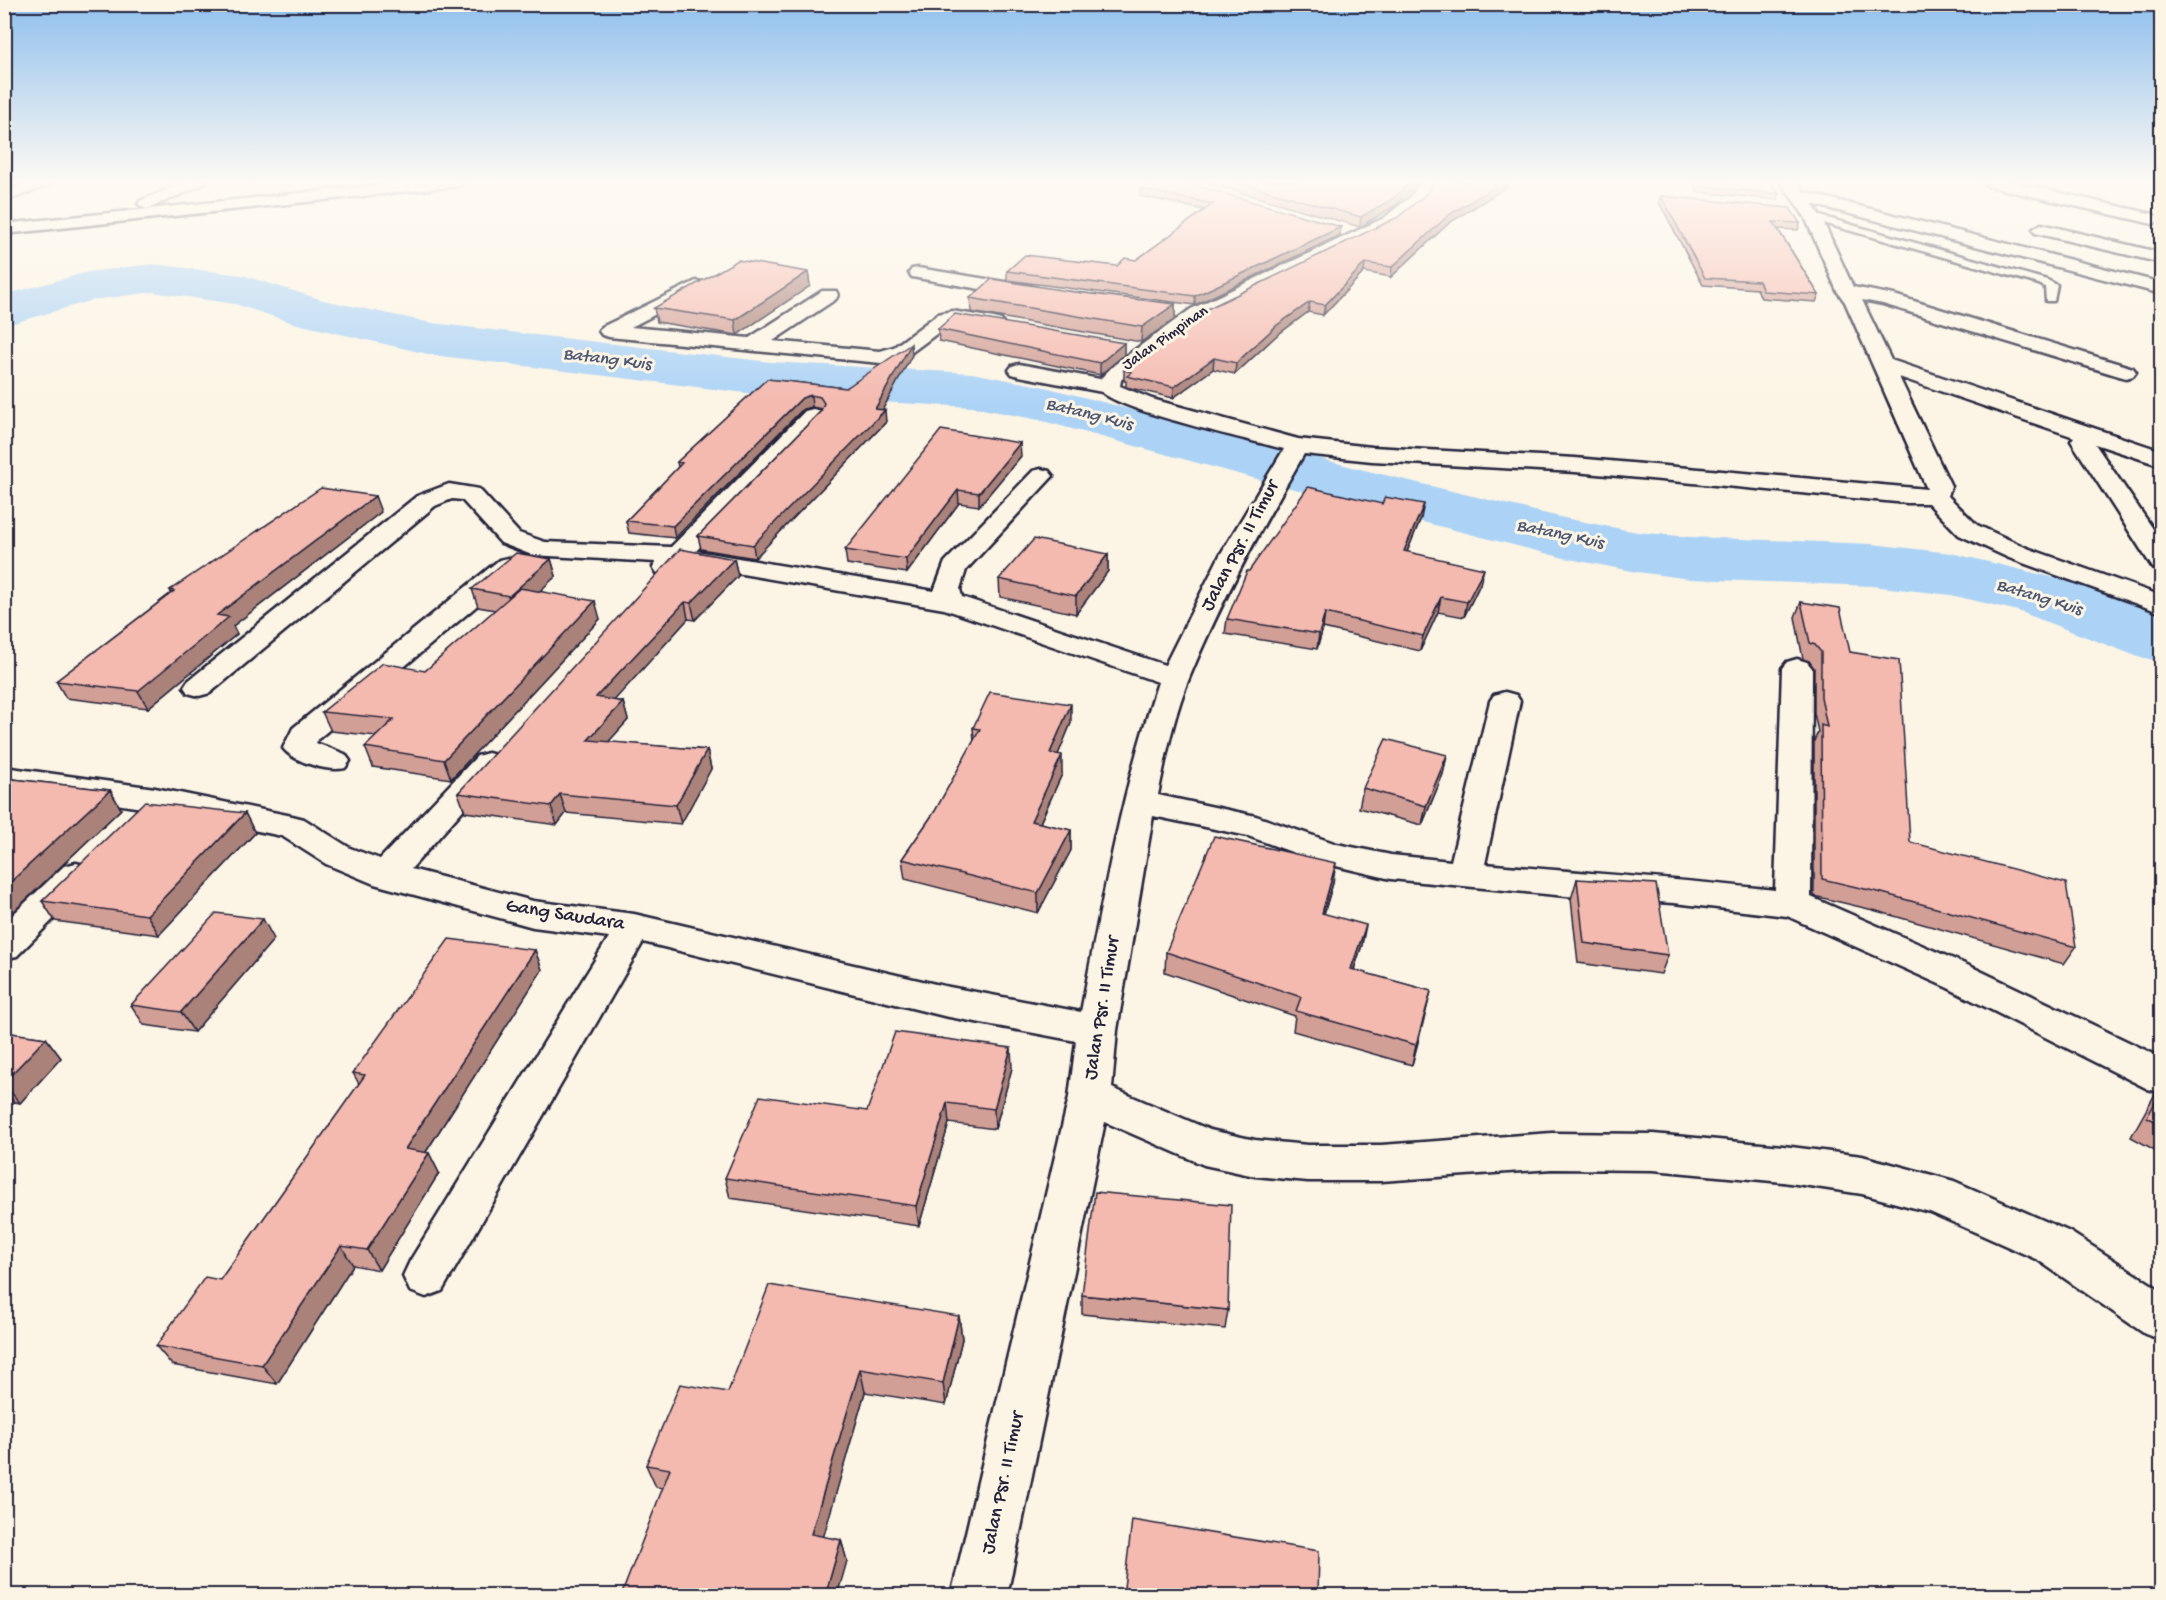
<svg xmlns="http://www.w3.org/2000/svg" width="2166" height="1600" font-family="'Gochi Hand',sans-serif">
  <style>
    .lines { fill: none; stroke-linecap: round; stroke-linejoin: round }
    .river { fill: #acd3f6; fill-rule: evenodd }
    .lane-casing { stroke: #22223b; stroke-width: 5 }
    .street-casing { stroke: #22223b; stroke-width: 5 }
    .lane { fill: #fcf5e5; fill-rule: evenodd }
    .street { fill: #fcf5e5; fill-rule: evenodd }
    .wall { fill: #d29f96; stroke: #22223b; stroke-width: 1.5 }
    .shaded-wall { fill: #ab827a; stroke: #22223b; stroke-width: 1.5 }
    .building { fill: #f4b9af; stroke: #22223b; stroke-width: 1.5 }
    .labels { text-anchor: middle; dominant-baseline: central; stroke-width: 6; stroke-linejoin: round; paint-order: stroke }
    .far-street-label { font-size: 16px; fill: #22223b; stroke: #fcf5e5 }
    .far-water-label { font-size: 18px; font-style: italic; fill: #4b5773; stroke: #fcf5e5 }
    .street-label { font-size: 20px; fill: #22223b; stroke: #fcf5e5 }
  </style>
  <rect width="100%" height="100%" fill="#fcf5e5"/>
  <filter id="ink" filterUnits="userSpaceOnUse"><feTurbulence type="fractalNoise" baseFrequency=".0167" numOctaves="2"/><feDisplacementMap in="SourceGraphic" scale="12" xChannelSelector="R" yChannelSelector="G"/><feConvolveMatrix kernelMatrix="1 2 1 2 8 2 1 2 1" color-interpolation-filters="sRGB"/></filter>
  <g filter="url(#ink)">
    <g class="lines">
      <path class="river" d="M153,264L242,275L323,300L432,323L771,362L972,373L1045,387L1356,468L1564,518L1637,532L1690,537L1872,544L1951,553L2068,581L2162,614V662L2136,656L2018,611L1951,595L1872,586L1690,579L1637,572L1564,558L1320,496L1039,420L972,407L771,396L432,355L293,323L235,304L153,292L93,300L4,326V295L88,272Z"/>
      <g class="lane-casing">
        <path id="lane" d="M1813,214L2047,280L2057,285L2054,301H2046L2045,287L2039,284L1809,219V215Z"/>
      </g>
      <g class="street-casing">
        <path id="street" d="M33,181H54L51,184L4,202V191Z
          M187,181H207L204,184L152,207L146,209L138,204L140,201Z
          M416,181H466L458,186L4,234V224Z
          M1423,181H1439L1421,204L1396,224L1205,317L1128,373L1121,380L1120,386L1152,399L1298,439L1372,447L1575,458L1927,489L1845,302L1837,291L1805,217L1780,181H1796L1804,192L2162,283V294L1812,204L1821,217L1853,287L1894,295L2133,368L2136,372L2133,376L2126,378L2119,376L1883,304L1862,300L1891,360L2162,451V466L2095,444L2162,542V570L2153,568L2149,562L2071,441L2074,437L1899,377L1951,486L1948,496L1977,525L2027,548L2162,596V613L2009,558L1959,535L1928,503H1907L1575,472L1372,461L1304,454C1262,526 1222,599 1190,676C1174,714 1166,756 1158,795L1256,816L1337,844L1391,855L1451,861L1490,701L1494,695L1505,692L1516,695L1520,701L1485,864C1582,873 1679,879 1775,890L1782,668L1787,662L1797,659L1807,662L1812,668L1811,897L1974,968L2162,1058V1093L2148,1089L1948,988L1787,916L1674,903L1587,898L1391,879L1319,862L1248,836L1153,816L1117,1030L1112,1088L1210,1130L1255,1140L1308,1145H1381L1552,1133L1653,1134L1783,1146L1862,1156L1954,1181L2070,1232L2162,1291V1340L2145,1334L2038,1260L1930,1212L1862,1194L1783,1182L1653,1170L1552,1169L1381,1181H1308L1255,1176L1204,1165L1105,1122L1007,1596H951L1069,1097L1076,1041L944,1016L643,942L442,1291L426,1297L410,1291L403,1276L410,1261L609,937L533,927L374,884L326,864L282,836L155,810L4,787V767L155,788L292,816L304,819L350,848L380,859L477,756L488,753L499,756L504,763L411,869L533,901L634,914L944,986L1081,1012C1102,900 1122,790 1158,682L944,609L684,564C675,573 669,576 657,573L653,567L656,562L532,555L501,543L462,500L452,499L435,506L210,693L199,696L188,693L184,687L188,681L417,496L449,484L479,489L519,533L545,542L671,547L805,411L813,409L821,411L824,416L821,421L696,551L934,591L945,562L1033,471L1041,469L1049,471L1053,476L966,570L960,589L962,597L1165,665L1220,555L1284,449C1250,440 1121,411 1102,392L1019,376L1012,374L1009,370L1012,366L1019,364L1100,379L1114,365L1191,309L1384,218L1409,198Z
          M1980,181H2007L2153,214L2161,219L2153,224L1988,186Z
          M2041,224L2162,253V263L2035,233L2033,229Z
          M918,268L1030,286L1037,288L1039,292L1037,296L1030,298L912,277L909,273L912,269Z
          M696,281L702,282L705,286L702,290L631,327L749,338L822,291H836L838,295L836,299L773,341L880,351L894,347L938,314L952,311L994,318L1001,320L1004,324L1001,328L994,330L951,323L908,355L881,363L609,337L602,335L599,331L602,327Z
          M508,558L517,560L521,566L517,572L318,739L316,743L345,754L350,761L345,768C329,772 293,762 283,748L293,728L499,560Z
          M76,863L88,866L94,875L88,884L17,956L4,959V923L64,866Z"/>
      </g>
      <use href="#lane" class="lane"/>
      <use href="#street" class="street"/>
    </g>
    <path class="wall" d="M1202,181H1420L1393,207L1360,227Z
      M1692,181H1769L1779,194L1778,200L1698,192Z
      M1508,186L1449,223L1391,277L1364,272L1323,315L1308,312L1276,336L1235,374L1213,369L1173,398L1126,387V381H1124V370Z
      M1140,189L1341,227L1340,235L1195,305L1007,280V271L1117,266L1136,260L1204,210L1140,196Z
      M1661,196L1800,223L1798,230L1778,229L1819,295L1816,302L1761,298L1757,289L1703,285L1659,202Z
      M808,272L810,286L737,335L657,322L654,308Z
      M1067,291L1175,304V319L1141,342L971,312L970,298Z
      M938,329L1124,343V355L1100,375L939,341Z
      M912,355L882,410L886,422L755,558L701,549L698,536L821,411L822,409L812,407L803,409L675,538L629,533L626,521L678,467L677,462L767,379L846,388Z
      M1021,456L979,506L959,503L907,573L847,564L845,550Z
      M381,512L233,626L237,634L148,708L66,698L56,681L171,593L170,590Z
      M1421,518L1407,552L1480,584L1464,617L1438,612L1420,651L1323,628L1317,649L1225,634L1227,619Z
      M1108,554V571L1076,614L1000,597L999,579Z
      M551,559L556,576L539,591L600,619L451,779L373,767L365,747L377,736L331,731L322,712L425,671L495,610L478,607L472,589Z
      M734,559L738,576L695,620L688,619L614,700L623,702L628,720L608,742L707,750L711,769L681,824L566,813L557,825L465,812L458,793Z
      M1801,602L1850,652L1910,842L2076,947L2064,964L1873,910L1814,896V741L1818,732L1814,713V668L1809,661L1803,659L1795,617Z
      M1071,723L1058,754L1062,774L1040,823L1071,830V850L1038,913L905,879L902,859L935,811L974,741L973,728Z
      M1447,755L1443,774L1422,825L1359,808L1363,788Z
      M4,778L110,790L121,809L10,915L4,914Z
      M245,813L255,833L159,935L55,921L42,901Z
      M1577,879L1668,955L1661,974L1578,963L1571,899Z
      M1333,883L1324,914L1362,945L1354,970L1431,991L1412,1065L1293,1031L1295,1016L1165,972L1166,952Z
      M274,939L194,1032L144,1025L131,1005Z
      M535,950L542,970L426,1152L429,1153L439,1173L379,1270L353,1265L277,1384L172,1365L156,1346L220,1280L359,1084L353,1073Z
      M4,1032L46,1038L61,1058L20,1103L14,1102L4,1112Z
      M1012,1068L995,1129L949,1123L919,1226L730,1198L725,1178L867,1111Z
      M2162,1087V1154L2131,1137L2154,1096Z
      M1082,1295L1228,1310L1225,1329L1082,1314Z
      M959,1316L962,1339L946,1405L865,1392L823,1537L841,1540L847,1561L662,1488L656,1487L646,1465L728,1392Z"/>
    <path class="shaded-wall" d="M1412,181H1420L1393,207L1360,227L1361,217Z
      M1504,181H1509L1508,186L1449,223L1391,277L1392,267L1450,214Z
      M1341,227L1340,235L1195,305V296Z
      M1365,263L1364,272L1323,315L1325,305Z
      M808,272L810,286L737,335L735,320Z
      M1310,302L1308,312L1276,336L1235,374L1236,363L1277,325Z
      M1175,304V319L1141,342L1142,327Z
      M1124,343V355L1100,375V363Z
      M911,344L912,355L878,418L885,410L886,422L755,558L753,545L875,409Z
      M1214,358L1213,369L1173,398L1174,387Z
      M811,395L812,407L803,409L675,538L673,526L802,398Z
      M1020,443L1021,456L979,506V493Z
      M958,490L959,503L907,573L906,559Z
      M375,496L381,512L233,626L237,634L148,708L138,691L217,615Z
      M1424,504L1421,518L1401,566L1404,551Z
      M1108,554V571L1076,614V596Z
      M551,559L556,576L515,614L509,596Z
      M734,559L738,576L695,620L691,603Z
      M1484,569L1480,584L1464,617L1467,602Z
      M1441,597L1438,612L1420,651L1423,636Z
      M595,601L600,619L451,779L444,760Z
      M685,602L688,619L601,715L596,697Z
      M1325,613L1323,628L1317,649L1319,634Z
      M623,702L628,720L594,758L588,740Z
      M1071,704V723L1051,772L1050,753Z
      M707,750L711,769L681,824L676,805Z
      M1062,755V774L1032,840L1031,821Z
      M1447,755L1443,774L1422,825L1426,806Z
      M110,790L121,809L10,915L4,907V888Z
      M560,794L566,813L557,825L551,806Z
      M245,813L255,833L159,935L147,915Z
      M1071,830V850L1038,913V893Z
      M1336,863L1333,883L1318,933L1322,913Z
      M263,919L274,939L194,1032L181,1012Z
      M1366,925L1362,945L1347,989L1351,969Z
      M535,950L542,970L415,1169L405,1149Z
      M1431,991L1426,1011L1412,1065L1416,1045Z
      M46,1038L61,1058L20,1103L4,1084V1082Z
      M1011,1048L1012,1068L995,1129L994,1109Z
      M4,1090L14,1102L4,1112Z
      M947,1103L949,1123L919,1226L916,1206Z
      M429,1153L439,1173L379,1270L367,1250Z
      M341,1246L353,1265L277,1384L262,1365Z
      M959,1316L962,1339L946,1405L943,1383Z
      M860,1369L865,1392L818,1556L811,1534Z
      M841,1540L847,1561L837,1596H825Z"/>
    <path class="building" d="M1158,181H1181L1341,227L1195,296L1007,271L1025,255L1117,266L1125,258L1136,260L1213,204L1140,189Z
      M1233,181H1412L1394,198L1361,217Z
      M1435,181H1504L1450,214L1392,267L1365,263L1325,305L1310,302L1277,325L1236,363L1214,358L1174,387L1127,376L1132,372L1124,370L1207,309L1398,217L1424,196Z
      M1697,181H1769L1779,194L1700,186Z
      M1661,196L1790,208L1800,223L1773,222L1819,295L1763,291L1759,281L1705,278Z
      M738,260L808,272L735,320L654,308Z
      M992,279L1067,291L1175,304L1142,327L970,298Z
      M955,314L1124,343L1100,363L938,329Z
      M911,344L875,409L885,410L753,545L698,536L821,411L824,403L820,397L811,395L802,398L673,526L626,521L682,463L677,462L767,379L846,388Z
      M941,430L1020,443L979,493L958,490L906,559L845,550Z
      M1308,487L1382,504L1385,497L1424,504L1404,551L1484,569L1467,602L1441,597L1423,636L1325,613L1319,634L1227,619L1247,571H1249Z
      M321,488L375,496L217,615L229,617L138,691L56,681L174,591L170,590Z
      M1034,539L1108,554L1076,596L999,579Z
      M680,549L734,559L691,603L685,602L596,697L623,702L588,740L707,750L676,805L560,794L551,806L458,793Z
      M516,553L551,559L509,596L472,589Z
      M520,588L595,601L444,760L365,747L394,719L322,712L383,663L425,671Z
      M1801,602L1840,608L1850,652L1899,660L1910,842L2066,883L2076,947L1882,893L1822,879L1821,725L1827,727L1821,697V652L1815,645L1810,643Z
      M990,692L1071,704L1050,753L1062,755L1031,821L1071,830L1038,893L902,859L935,811L980,729L973,728Z
      M1386,739L1447,755L1426,806L1363,788Z
      M4,778L110,790L4,888Z
      M144,802L245,813L147,915L42,901Z
      M1214,836L1336,863L1322,913L1366,925L1351,969L1431,991L1416,1045L1296,1011L1301,997L1166,952Z
      M1577,879L1656,884L1668,955L1584,943Z
      M216,913L263,919L181,1012L131,1005Z
      M449,939L535,950L405,1149L429,1153L367,1250L341,1246L262,1365L156,1346L205,1277L220,1280L365,1075L353,1073Z
      M4,1032L46,1038L4,1082Z
      M895,1032L1011,1048L994,1109L947,1103L916,1206L725,1178L760,1096L867,1111Z
      M2162,1091V1125L2147,1117Z
      M1095,1192L1231,1205L1228,1310L1082,1295Z
      M769,1285L959,1316L943,1383L860,1369L811,1534L841,1540L825,1596H621L670,1469L646,1465L680,1384L728,1392Z
      M1132,1520L1319,1551L1318,1596H1123Z"/>
  </g>
  <linearGradient id="sky" x2="0" y2="1"><stop stop-color="#90c0ee"/><stop offset="0.45" stop-color="#fefaf3"/><stop offset="1" stop-color="#fefaf3" stop-opacity="0"/></linearGradient>
  <rect width="2166" height="405" fill="url(#sky)"/>
  <g class="labels">
    <g class="far-street-label">
      <text transform="translate(1166 339) rotate(-35)">Jalan Pimpinan</text>
    </g>
    <g class="far-water-label">
      <text transform="translate(607 360) rotate(7)">Batang Kuis</text>
      <text transform="translate(1089 415) rotate(14)">Batang Kuis</text>
      <text transform="translate(1560 535) rotate(12)">Batang Kuis</text>
      <text transform="translate(2039 598) rotate(17)">Batang Kuis</text>
    </g>
    <g class="street-label">
      <text transform="translate(1241 546) rotate(-62)">Jalan Psr. II Timur</text>
      <text transform="translate(565 916) rotate(9)">Gang Saudara</text>
      <text transform="translate(1103 1008) rotate(-81)">Jalan Psr. II Timur</text>
      <text transform="translate(1004 1483) rotate(-78)">Jalan Psr. II Timur</text>
    </g>
  </g>
  <rect width="2166" height="1600" fill="none" stroke="#fcf5e5" stroke-width="24"/>
  <rect x="12" y="12" width="2142" height="1576" fill="none" stroke="#22223b" stroke-width="2" filter="url(#ink)"/>
</svg>
